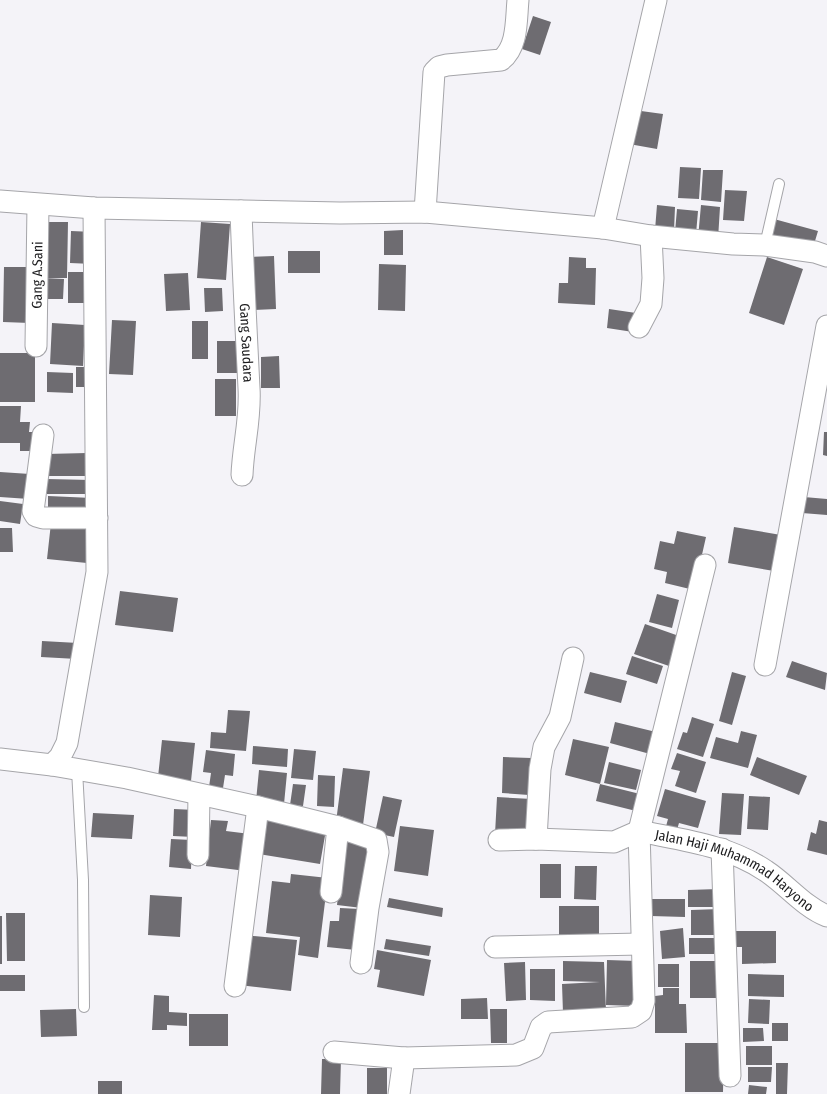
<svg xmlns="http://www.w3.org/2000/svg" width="827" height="1094" font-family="'Fira Sans Condensed',sans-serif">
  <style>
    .building { fill: #6e6c71 }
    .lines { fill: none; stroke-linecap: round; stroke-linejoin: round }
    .service-casing { stroke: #a5a5a9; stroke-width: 12 }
    .minor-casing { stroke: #a5a5a9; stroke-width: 23 }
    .service { stroke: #fff; stroke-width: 10 }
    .minor { stroke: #fff; stroke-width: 21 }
    .labels { text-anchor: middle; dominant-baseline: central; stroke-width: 4.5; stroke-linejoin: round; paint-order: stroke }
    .street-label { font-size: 14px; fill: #1b1b1d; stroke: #f4f3f8 }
  </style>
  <rect width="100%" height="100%" fill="#f4f3f8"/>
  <path class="building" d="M533,16L551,22L540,55L522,49Z
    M641,111L663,114L657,149L629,144Z
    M680,167L701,168L699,199L678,198Z
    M703,170H723L721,202L701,200Z
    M725,190L747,191L744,221L723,220Z
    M657,205L675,207L674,231L655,230Z
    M701,205L720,207L718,239L698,238Z
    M677,209L698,211L696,234L675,232Z
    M774,219L818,231L812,251L768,239Z
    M43,222H68L67,278H44L64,279L63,299H41Z
    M201,222L230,224L226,280L197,278Z
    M403,230V255H384V231Z
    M71,231L94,232L93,264L70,263Z
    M288,251H320V273H288Z
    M274,256L276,309L252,310L249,257Z
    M569,257L586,258V268H596L595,305L558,303L559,283H568Z
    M767,257L803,269L784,325L749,313Z
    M379,264L406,265L405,311L378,310Z
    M4,267H30V323L3,322Z
    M68,272H90V303H68Z
    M188,273L190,310L166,311L164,274Z
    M204,288H222L223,311L205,312Z
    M609,309L636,313L633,332L607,328Z
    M112,320L136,321L133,375L109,374Z
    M192,321H208V359H192Z
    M52,323L85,325L83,366L50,364Z
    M217,341H240V373H217Z
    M0,353H35V402H0Z
    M279,356L280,388H261V357Z
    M76,367H90V387H76Z
    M47,372L73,373V393L47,392Z
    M215,379H236V416H215Z
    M0,406H21L20,422H30L29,432H39L38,451H20V443H0Z
    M824,432H827V456L823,455Z
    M87,453L88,476H46V454Z
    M0,472L30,474L29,499L0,497Z
    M47,479L91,480V494H47Z
    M48,496L92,498L91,516L48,515Z
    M804,497L827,499V515L802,513Z
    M0,501L23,504L20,524L0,521Z
    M51,523L91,527L87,563L47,559Z
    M734,527L781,535L774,571L728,563Z
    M0,528H12L13,552H0Z
    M677,531L706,537L694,590L665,583L667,572L654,569L660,541L674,544Z
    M120,591L178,598L173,632L115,625Z
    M657,594L679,600L672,628L649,622Z
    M645,624L679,636L669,666L634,654Z
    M42,641L78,643L77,659L41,657Z
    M632,656L663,666L657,684L626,674Z
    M792,661L827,673L825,690L786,677Z
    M590,672L627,681L621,703L584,693Z
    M732,672L746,676L732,725L719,721Z
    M228,710L250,711L246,751L210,748L211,732L226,733Z
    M692,717L714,724L703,757L677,749L683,732L687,733Z
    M615,722L656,732L650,754L610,743Z
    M741,731L757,735L748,768L710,758L716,737L738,743Z
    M573,739L609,747L600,784L565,775Z
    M162,740L195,743L191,781L158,777Z
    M253,746L288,749L287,767L252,764Z
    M294,749L316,751L313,780L291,778Z
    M206,750L235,754L233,776L225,775L223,788L209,787L211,773L203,772Z
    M677,753L706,762L696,793L675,786L680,771L671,769Z
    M503,757L531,758L529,795L502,793Z
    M757,757L807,776L799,795L750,775Z
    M609,762L641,770L636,790L604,783Z
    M343,768L370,771L363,825L336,822Z
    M259,770L287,773L284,804L256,801Z
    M318,775L335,776L334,807L317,806Z
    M293,784L306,785L303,806L290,805Z
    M600,784L640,794L636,811L596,801Z
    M665,789L706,801L698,828L679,823L676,833L665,830L668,819L657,816Z
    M722,793L744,794L741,835L719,834Z
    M383,796L402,800L394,837L375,833Z
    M749,796L770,797L768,830L747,829Z
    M497,797L532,799L530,836L495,834Z
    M174,809L195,810L194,837L173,836Z
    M93,813L134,815L132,839L91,837Z
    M259,819L326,830L320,864L253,853Z
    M211,820L228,821L226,831L250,834L246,871L206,866Z
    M819,820L827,822V855L807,850L811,832L816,834Z
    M400,826L434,830L428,876L394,871Z
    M171,839L192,840L191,869L169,867Z
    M344,842L368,844L362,908L337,905Z
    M540,864H561V898H540Z
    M575,866H597L596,900L574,899Z
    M291,874L328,878L318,958L298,955L300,937L266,933L272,881L290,883Z
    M718,889L719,907H688V890Z
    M150,895L182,897L180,937L148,935Z
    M389,898L443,908L442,917L387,907Z
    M651,899H685V917L651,916Z
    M559,906H599V942H559Z
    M340,908L360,909L356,950L327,947L330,921H339Z
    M720,909V935H691V910Z
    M6,913H25V961H7Z
    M0,916H2V964H0Z
    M683,928L685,957L662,959L660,931Z
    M736,931H776V963L742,964V947H736Z
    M244,935L297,940L291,991L239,985Z
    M689,938H714V954H689Z
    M386,939L431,946L429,956L384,949Z
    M377,950L431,960L424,996L377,987L380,970L374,969Z
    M607,960L637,961L636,1006L606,1005Z
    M563,961L604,962L606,1011L563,1013L562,984L600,982L563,981Z
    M690,961H717V998H690Z
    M525,962L526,1000L506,1001L504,963Z
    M658,964H679V987H658Z
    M530,969H555V1001L530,1000Z
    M748,974L784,975V997L748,996Z
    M0,975H25V991H0Z
    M663,988H679V1004H686L687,1033H655V996L663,995Z
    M154,995L169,996V1012L187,1013V1026L167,1025V1030H152Z
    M487,998L488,1019H461V999Z
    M749,999L770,1000L769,1024L748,1023Z
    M76,1009L77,1036L41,1037L40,1010Z
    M490,1009H507V1043H491Z
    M189,1014H228V1046H189Z
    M772,1023H788V1041H772Z
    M743,1028H763L764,1041L743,1042Z
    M685,1043H724L723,1092H685Z
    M746,1046H772V1065H746Z
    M322,1059H341L340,1094H321Z
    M776,1063H788L787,1094H776Z
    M748,1067H772L771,1082H748Z
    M367,1068H387V1094H367Z
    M98,1081H122V1094H98Z
    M749,1085L767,1087L766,1094H748Z"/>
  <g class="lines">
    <g class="service-casing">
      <path id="service" d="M765,245L779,184
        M77,770L83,880L84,1007"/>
    </g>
    <g class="minor-casing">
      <g id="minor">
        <path d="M0,201L94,208L340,213L425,212L603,228L651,236L733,244L765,245L815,252L827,256"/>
        <path d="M94,208L97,572L67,743L60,757L52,765L127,778L258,807L338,827L376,840L378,852L368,908L361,963"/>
        <path id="s1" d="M241,211C243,270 246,329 249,388C251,418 243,446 242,475"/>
        <path d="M425,212L434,72L439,67L447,65L501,60C518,47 516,20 518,0"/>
        <path d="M603,228L656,0"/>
        <path d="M639,327L651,304L653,278L651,236"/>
        <path id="s2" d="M36,346L38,205"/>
        <path d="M43,435L33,511L36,516L43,518H97"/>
        <path d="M765,665L827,326"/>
        <path d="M0,759L52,765"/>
        <path id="s3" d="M639,831C682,840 728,845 766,871C786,884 804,907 827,916"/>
        <path d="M536,839L540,769L544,747L560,717L573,658"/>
        <path d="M499,840L536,839L614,842L639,831"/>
        <path d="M722,849L730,1076"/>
        <path d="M198,855L199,795"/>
        <path d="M331,892L338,827"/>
        <path d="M495,947L641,944"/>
        <path d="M235,986L258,807"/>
        <path d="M334,1052L404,1058L516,1055L533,1048L541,1027L548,1022L632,1017L641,1011L644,1001L639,831L705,565"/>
        <path d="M399,1094L404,1058"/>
      </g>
    </g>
    <use href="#service" class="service"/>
    <use href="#minor" class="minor"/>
  </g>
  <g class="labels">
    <g class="street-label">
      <text stroke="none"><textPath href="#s2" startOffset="71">Gang A.Sani</textPath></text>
      <text stroke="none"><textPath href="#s1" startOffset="132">Gang Saudara</textPath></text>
      <text stroke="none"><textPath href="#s3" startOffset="105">Jalan Haji Muhammad Haryono</textPath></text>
    </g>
  </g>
</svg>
